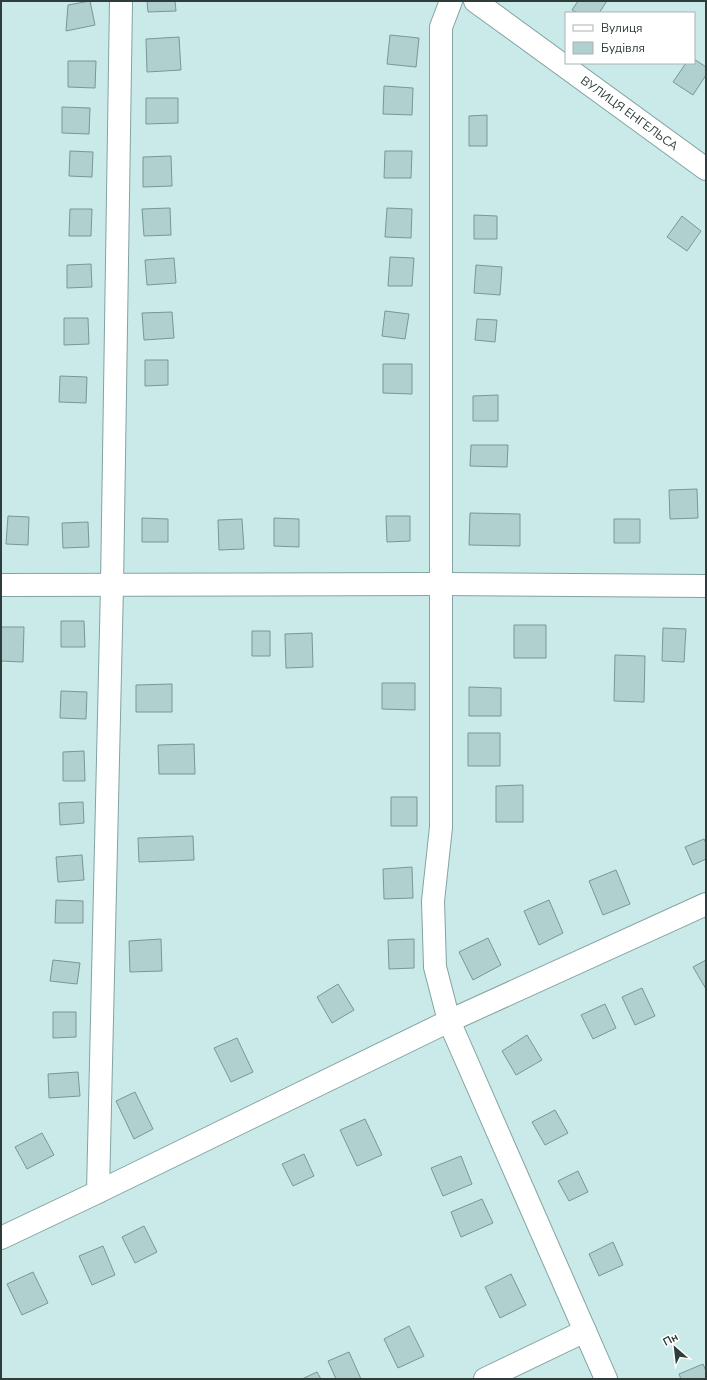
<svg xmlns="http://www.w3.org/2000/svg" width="707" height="1380" font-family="'Nunito Sans',sans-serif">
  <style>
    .building { fill: #afd0ce; stroke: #789796 }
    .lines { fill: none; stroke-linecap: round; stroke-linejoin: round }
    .minor-casing { stroke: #83a3a2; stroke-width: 24 }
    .minor { stroke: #fff; stroke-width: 22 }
    .labels { text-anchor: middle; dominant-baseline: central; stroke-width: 4; stroke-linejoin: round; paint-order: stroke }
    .street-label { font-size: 12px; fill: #2e3c3b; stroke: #fff }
  </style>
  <rect width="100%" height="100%" fill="#c9eae9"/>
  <path class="building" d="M90,1L95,25L66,31L68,5Z
    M147,1H175L176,11L148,12Z
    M578,1H607L599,13H577L572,10Z
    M390,35L419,38L416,67L387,64Z
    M179,37L181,70L147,72L146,39Z
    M694,59L706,67V75L693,95L673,82L686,63H694Z
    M68,61H96L95,88L68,87Z
    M384,86L413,88L412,115L383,114Z
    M146,98H178V123L146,124Z
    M62,107L90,108L89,134L62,133Z
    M487,115V146H469V116Z
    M70,151L93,152L92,177L69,176Z
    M385,151H412L411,178H384Z
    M171,156L172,186L143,187V157Z
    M170,208L171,235L144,236L142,209Z
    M387,208L412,209L411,238L385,237Z
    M70,209H92L91,236H69Z
    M474,215L497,216V239H474Z
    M682,216L701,231L687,251L667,237Z
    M390,257L414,258L412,286H388Z
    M174,258L176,283L147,285L145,260Z
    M91,264L92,287L67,288V265Z
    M476,265L502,267L500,295L474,293Z
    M385,311L409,314L405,339L382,336Z
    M172,312L174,338L144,340L142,313Z
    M64,318H88L89,344L64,345Z
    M477,319L497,320L495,342L475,340Z
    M145,360H168V385L145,386Z
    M383,364H412V394L383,393Z
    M60,376L87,377L86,403L59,402Z
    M498,395V421H473V396Z
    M471,445H508L507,467L470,466Z
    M697,489L698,518L670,519L669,490Z
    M470,513L520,514V546L469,545Z
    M8,516L29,517L28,545L6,544Z
    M386,516H410V541L387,542Z
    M142,518L168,519V542H142Z
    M274,518L299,519V547L274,546Z
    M242,519L244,549L219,550L218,520Z
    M614,519H640V543H614Z
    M88,522L89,547L63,548L62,523Z
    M61,621H84L85,647H61Z
    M514,625H546V658H514Z
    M1,627H24L23,662L1,661Z
    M663,628L686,629L684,662L662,661Z
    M252,631H270V656H252Z
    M312,633L313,667L286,668L285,634Z
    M615,655L645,656L644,702L614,701Z
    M382,683H415V710L382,709Z
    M172,684V712H136V685Z
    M469,687L501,688V716H469Z
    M61,691L87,692L86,719L60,718Z
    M468,733H500V766H468Z
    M194,744L195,774H159L158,745Z
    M84,751L85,781H63V752Z
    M523,785V822H496V786Z
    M391,797H417V826H391Z
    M83,802L84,823L60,825L59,803Z
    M193,836L194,860L139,862L138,838Z
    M704,839L706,843V859L693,865L685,847Z
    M82,855L84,880L58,882L56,857Z
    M412,867L413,898L384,899L383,869Z
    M616,870L630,904L603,915L589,881Z
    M56,900L83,901V923H55Z
    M549,900L563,933L539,945L524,911Z
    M488,938L501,965L473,980L459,952Z
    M161,939L162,971L130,972L129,941Z
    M414,939V968L389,969L388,940Z
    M53,960L80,963L77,984L50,981Z
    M706,960V989L693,967Z
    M338,984L354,1010L332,1023L317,997Z
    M642,988L655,1016L635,1025L622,997Z
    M605,1004L616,1028L593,1039L581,1015Z
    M53,1012H76V1037L53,1038Z
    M527,1035L542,1060L516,1075L502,1051Z
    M237,1038L253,1072L231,1082L214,1048Z
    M78,1072L80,1096L49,1098L48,1074Z
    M135,1092L153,1129L134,1139L116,1101Z
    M555,1110L568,1133L545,1145L532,1122Z
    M365,1119L382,1155L357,1166L340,1130Z
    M42,1133L54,1155L27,1169L15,1147Z
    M304,1154L314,1176L293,1186L282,1164Z
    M461,1156L472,1184L443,1196L431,1168Z
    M578,1171L588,1192L569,1201L558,1181Z
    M482,1199L493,1223L461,1237L451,1212Z
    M144,1226L157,1252L135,1263L122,1237Z
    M613,1242L623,1265L599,1276L589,1254Z
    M103,1246L115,1275L92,1285L79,1256Z
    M33,1272L48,1303L22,1315L7,1284Z
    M511,1274L526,1305L500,1318L485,1287Z
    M409,1326L424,1356L398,1368L384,1339Z
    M349,1352L361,1379H336L328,1361Z
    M703,1364L706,1371V1379H681L679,1374Z
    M317,1372L321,1379H302Z"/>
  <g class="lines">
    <g class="minor-casing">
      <g id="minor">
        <path d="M451,1L441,27V827L433,901L435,967L449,1021L606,1379"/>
        <path id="s1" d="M475,1L706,169"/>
        <path d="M1,585L441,584L706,586"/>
        <path d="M98,1192L112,586L121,1"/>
        <path d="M1,1238L98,1192L449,1021L706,904"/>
        <path d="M485,1379L585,1331"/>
      </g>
    </g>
    <use href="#minor" class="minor"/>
  </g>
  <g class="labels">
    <g class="street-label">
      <text stroke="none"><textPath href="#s1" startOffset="191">ВУЛИЦЯ ЕНГЕЛЬСА</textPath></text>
    </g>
  </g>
  <rect width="707" height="1380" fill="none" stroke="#2e3c3b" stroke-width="4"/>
  <rect x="565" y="12" width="130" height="52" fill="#ffffff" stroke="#abb1b1"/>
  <rect x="573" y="25" width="20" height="6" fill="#ffffff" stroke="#abb1b1"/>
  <text x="601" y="32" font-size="12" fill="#2e3c3b">Вулиця</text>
  <rect x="573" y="42" width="20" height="12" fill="#afd0ce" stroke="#abb1b1"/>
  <text x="601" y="52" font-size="12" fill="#2e3c3b">Будівля</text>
  <g transform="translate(675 1348) rotate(332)" stroke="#ffffff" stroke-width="3" paint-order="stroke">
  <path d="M0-3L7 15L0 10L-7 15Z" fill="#2e3c3b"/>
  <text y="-6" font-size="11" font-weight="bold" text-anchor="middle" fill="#2e3c3b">Пн</text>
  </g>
</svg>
